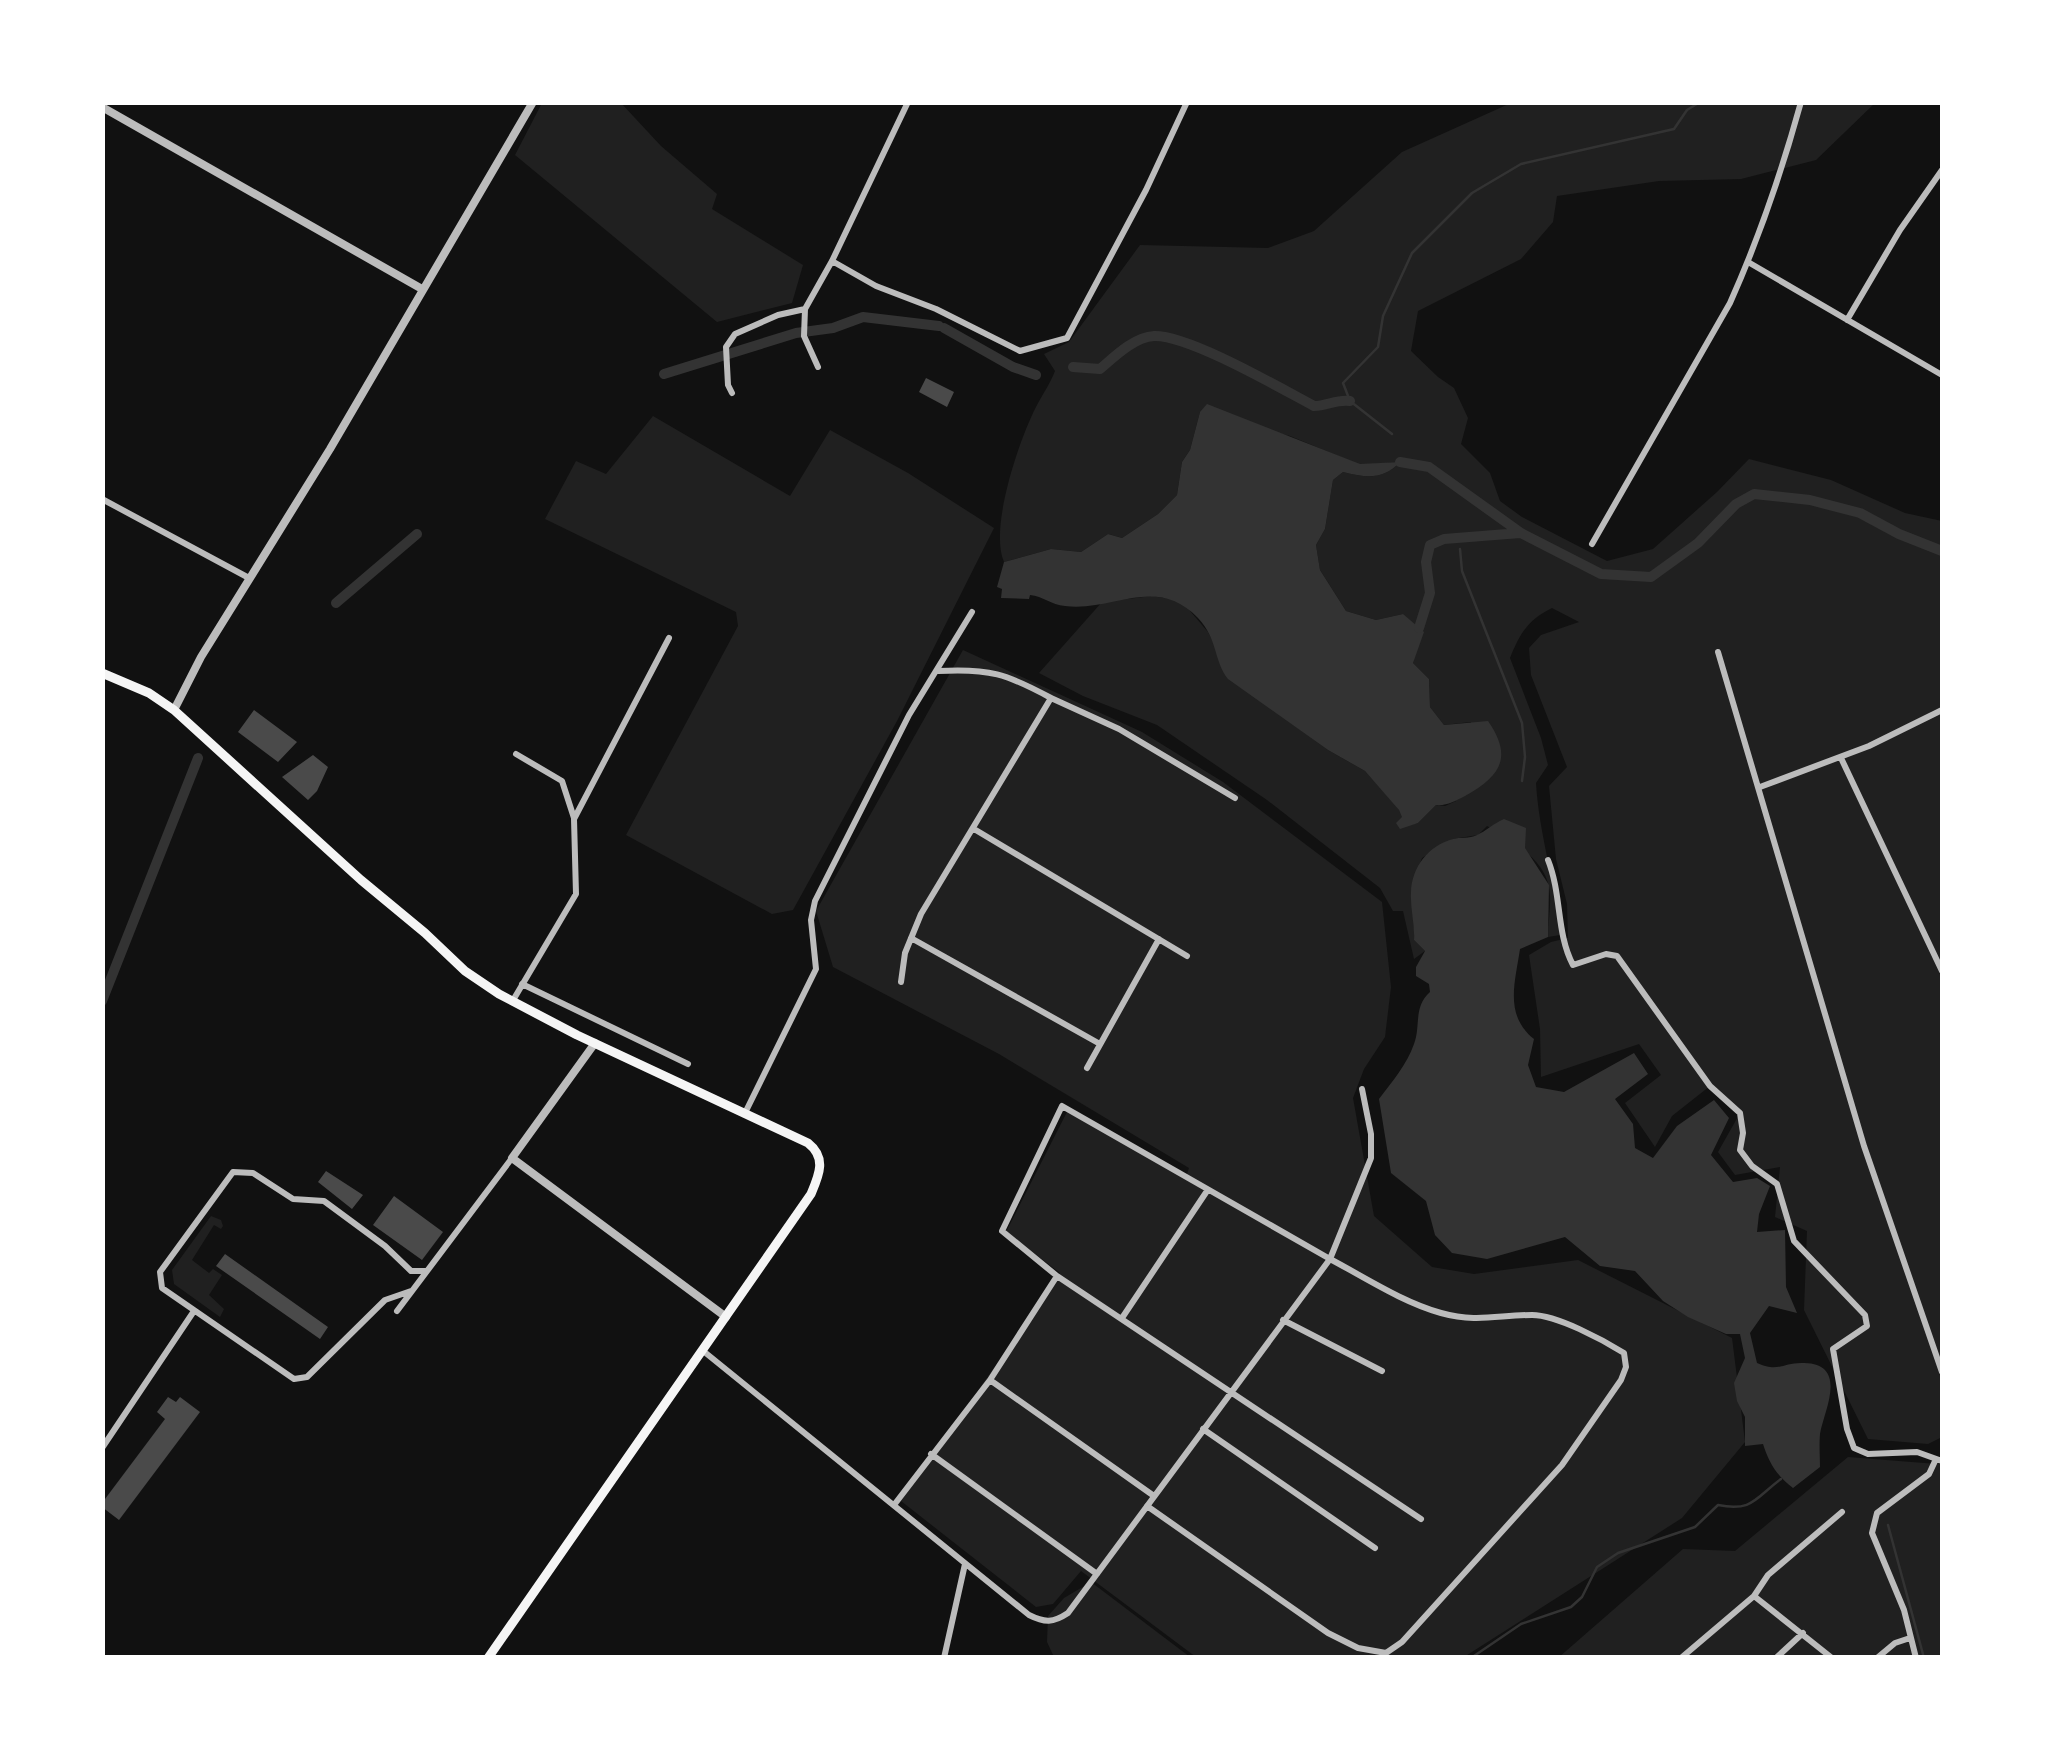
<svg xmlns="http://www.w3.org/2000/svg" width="2045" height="1760" font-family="'Playfair Display',serif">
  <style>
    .green { fill: #202020 }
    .water { fill: #333 }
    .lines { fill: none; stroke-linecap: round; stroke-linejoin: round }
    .stream { stroke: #333; stroke-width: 2.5 }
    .canal { stroke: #333; stroke-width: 10 }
    .building { fill: #4a4a4a }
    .minor { stroke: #bcbcbc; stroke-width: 6 }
    .tertiary { stroke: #bcbcbc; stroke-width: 8 }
    .secondary { stroke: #f5f5f5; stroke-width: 9 }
  </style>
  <rect width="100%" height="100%" fill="#111"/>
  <path class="green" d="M542,103H621L661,146L717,194L712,209L803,265L792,303L717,322L515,155Z
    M1511,103H1875L1816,160L1741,179L1659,181L1557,196L1553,222L1521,259L1418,311L1411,351L1438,377L1454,388L1468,418L1461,444L1490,473L1500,501L1522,517L1607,561L1653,549L1717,492L1749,459L1831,480L1905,513L1942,521V1437L1928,1444L1868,1439L1804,1310L1807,1231L1775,1217L1780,1167L1735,1175L1718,1152L1740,1113L1710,1086L1672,1116L1655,1147L1625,1103L1661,1075L1639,1044L1541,1077L1540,1029L1529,955L1551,942L1568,938L1567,904L1556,859L1549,786L1567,767L1531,675L1529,648L1541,635L1579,622L1552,608C1528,620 1520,633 1510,658L1541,738L1548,765L1536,783C1539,835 1556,884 1560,935L1548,937C1548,921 1552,903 1549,887C1544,859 1510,839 1487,826L1478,835L1453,839L1422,858C1408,892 1415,906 1414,940L1425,951L1414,959L1403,911H1393L1380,888L1267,800L1157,725L1083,696L1039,673L1102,602L1152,596L1176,600L1185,605L1208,632L1219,653L1268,706L1328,750L1365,771L1396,805L1408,825L1418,823L1436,805L1445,806L1456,801L1471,722L1444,725L1430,707L1429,679L1413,663L1416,648L1403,614L1376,620L1346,611L1320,570L1316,545L1325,529L1333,480L1343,472C1367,478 1383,480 1400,462L1360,465L1290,436L1200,412L1190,450L1182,462L1177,495L1158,514L1122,538L1108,534L1081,552L1051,549L1004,562C989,528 1019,440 1036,407C1042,395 1050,384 1055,371L1044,354L1069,342L1140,245L1268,248L1314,231L1402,152Z
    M653,416L790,496L830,430L908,473L994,528L897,721L793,910L772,914L626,835L738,626L736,612L545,519L576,461L606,474Z
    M963,650L1142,732L1223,782L1382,902L1391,987L1385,1037L1364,1069L1353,1098L1374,1216L1432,1267L1474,1274L1578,1260L1732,1338L1745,1442L1682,1518L1464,1657H1196L1081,1571L1053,1604L1036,1607L901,1501L1060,1273L1006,1232L1068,1110L1186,1177L1189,1168L999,1054L833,967L816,911Z
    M211,1216L221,1220L223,1226L221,1229L214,1225L192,1260L209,1273L213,1269L222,1275L209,1295L224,1309L220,1317L174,1284L172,1270Z
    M1848,1457L1937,1464L1942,1461V1657L1558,1658L1683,1549L1735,1551Z
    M1091,1582L1190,1657H1054L1047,1642L1048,1616L1064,1598Z"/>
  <path class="water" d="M1207,404L1360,464L1400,462C1383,480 1367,478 1343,472L1333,480L1325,529L1316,545L1320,570L1346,611L1376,620L1403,614L1424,632L1413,663L1429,679L1430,707L1444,725L1488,721C1513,757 1501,776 1465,796C1455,801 1447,806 1436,805L1418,823L1400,829L1396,823L1402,817L1399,810L1365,771L1328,750L1228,679C1214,662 1218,639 1198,618C1156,574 1114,612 1065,606C1051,605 1043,596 1030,595L1029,599L1001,598L1002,589L997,587L1004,562L1051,549L1081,552L1108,534L1122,538L1158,514L1177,495L1182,462L1190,450L1200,412Z
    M1504,819L1526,828L1525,848L1549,885L1548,937L1520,949C1515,983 1504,1015 1534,1039L1528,1065L1536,1087L1564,1092L1634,1053L1648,1074L1615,1099L1633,1124L1635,1148L1653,1158L1677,1126L1714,1100L1729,1118L1711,1155L1733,1182L1757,1178L1770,1186L1759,1214L1757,1232L1785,1230L1786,1287L1797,1313L1769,1306L1750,1333L1757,1363C1779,1373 1783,1362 1804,1363C1850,1364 1823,1413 1820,1434C1819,1445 1820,1457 1820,1467L1793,1488C1777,1476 1769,1463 1763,1444L1745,1446V1417L1737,1401L1734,1383L1745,1358L1740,1334H1726L1688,1317L1663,1301L1635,1271L1600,1266L1565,1237L1487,1259L1452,1253L1435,1235L1426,1201L1391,1173L1379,1099C1392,1082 1407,1064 1414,1044C1421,1026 1413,1007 1430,992L1429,984L1416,976V967L1425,951L1414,940C1415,924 1410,908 1411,892C1412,867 1428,846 1453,839C1460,837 1469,839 1477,835C1486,831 1494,823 1504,819Z"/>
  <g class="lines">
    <path class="stream" d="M1392,434L1350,401L1343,383L1378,347L1383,316L1412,253L1472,193L1521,164L1674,129L1687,110L1700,102
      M1460,549L1462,571L1522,723L1525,757L1522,781
      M1888,1525L1924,1658
      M1471,1658L1521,1624L1571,1607L1582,1597L1597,1567L1618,1553L1695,1527L1718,1505C1753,1512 1755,1498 1781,1479"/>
    <path class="canal" d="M944,328L1013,367L1036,375
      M1073,367L1100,369C1114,357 1134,337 1154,336C1189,335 1280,388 1314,406C1327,406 1337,399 1350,401
      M664,374L796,333L833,328L863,317L939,326
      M1400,462L1429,467L1521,533L1601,574L1651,577L1698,543L1736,504L1754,494L1810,500L1860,513L1899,534L1942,551
      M336,603L417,534
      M1419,628L1430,593L1426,562L1430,545L1444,539L1520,533
      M102,1001L198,758"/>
  </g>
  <path class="building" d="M926,378L954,392L947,407L919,392Z
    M254,710L297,742L278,762L238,732Z
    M313,755L328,767L317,791L308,800L282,777Z
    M326,1171L363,1195L352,1209L318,1182Z
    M394,1196L443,1232L422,1260L373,1225Z
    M225,1254L328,1327L320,1339L216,1266Z
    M168,1397L176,1402L180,1397L200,1412L119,1520L102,1507V1503L165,1419L157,1412Z"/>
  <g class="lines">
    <path class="minor" d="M832,261L876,286L936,309L1020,351L1067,338L1146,190L1187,102
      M1748,262L1942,375
      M1847,320L1900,230L1942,170
      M818,367L804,336L805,309L832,261L908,102
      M732,393L728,385L726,347L735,334L778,315L805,309
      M102,499L249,578
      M1592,544L1730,303C1759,238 1782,171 1801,102
      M1718,652L1864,1146L1942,1372
      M938,671C989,668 1007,674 1051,698
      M516,754L562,781L574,818
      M1841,758L1942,971
      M1760,787L1869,746L1942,710
      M974,829L1187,956
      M1548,860C1562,895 1556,933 1573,965L1606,954L1617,956L1710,1086L1740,1113L1743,1133L1740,1150L1752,1166L1777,1184L1794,1241L1865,1315L1867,1326L1833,1349L1847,1429L1854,1448L1868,1454L1917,1452L1942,1461
      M911,938L1100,1044
      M901,982L905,953L921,914L1051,698L1119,729L1235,798
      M522,984L688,1064
      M512,1002L576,894L574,819L669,638
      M1087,1068L1159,939
      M745,1113L816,969L811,920L815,901L909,715L972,612
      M411,1291L385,1300L307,1377L294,1379L162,1288L160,1272L233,1172L253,1173L293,1199L324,1201L385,1246L411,1271H426
      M397,1311L512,1158
      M1122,1318L1207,1191
      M1283,1320L1382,1371
      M702,1350L1029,1615C1045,1623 1053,1623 1068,1613L1330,1259L1062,1106L1002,1231L1057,1276
      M990,1380L1057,1276L1421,1519
      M1203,1429L1375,1548
      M102,1448L194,1311
      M931,1454L1097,1574
      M894,1505L990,1380L1154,1496
      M1147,1506L1328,1633L1358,1648L1386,1653L1402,1642L1562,1465L1621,1380L1626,1367L1624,1353C1603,1340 1557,1315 1532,1315C1498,1315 1477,1323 1441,1313C1402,1302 1366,1278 1330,1259L1371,1158V1134L1362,1089
      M1754,1596L1832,1658
      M944,1658L965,1564
      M1681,1658L1754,1596L1768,1575L1842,1512
      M1776,1658L1803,1633
      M1877,1658L1895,1643L1910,1638
      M1916,1658L1904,1610L1872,1533L1877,1513L1929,1474L1936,1459"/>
    <path class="tertiary" d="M102,107L422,289
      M174,710L201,657L330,449L533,102
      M595,1043L512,1158L726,1317"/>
    <path class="secondary" d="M102,673L149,693L174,710L361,880L425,933L465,971L499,994L577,1035L808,1143C827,1158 819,1175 811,1194L488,1658"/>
  </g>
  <rect width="2045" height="1760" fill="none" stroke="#ffffff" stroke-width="210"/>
</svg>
